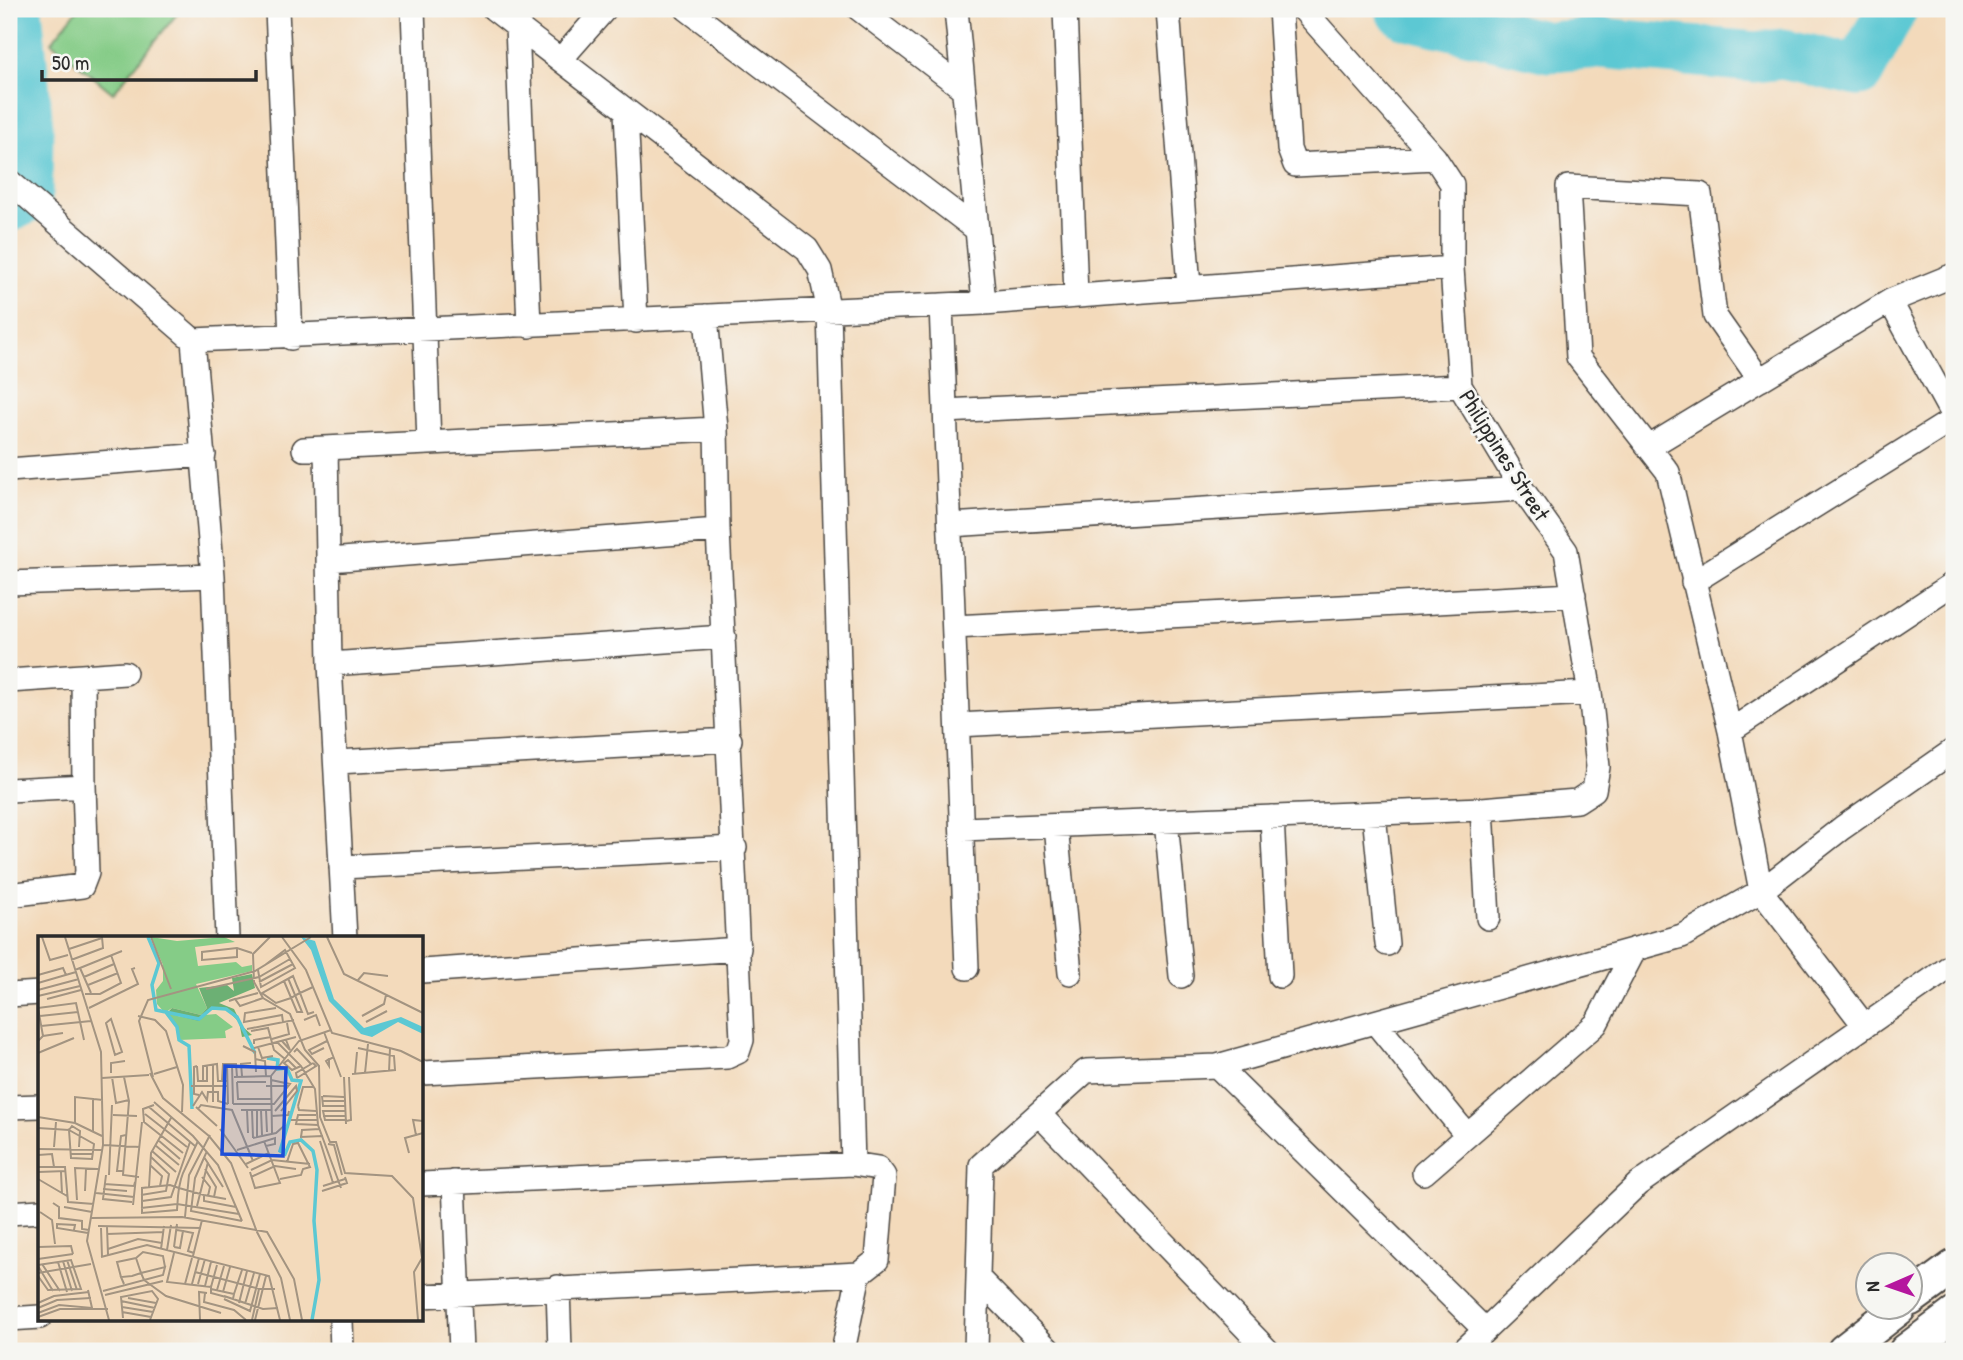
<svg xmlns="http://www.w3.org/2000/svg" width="1963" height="1360" font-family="'Patrick Hand',sans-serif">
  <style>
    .pitch { fill: #85cc87; stroke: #587c59; stroke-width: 2 }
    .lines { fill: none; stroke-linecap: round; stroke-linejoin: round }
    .river { stroke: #5bc8d3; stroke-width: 51 }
    .minor-casing { stroke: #494541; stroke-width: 26 }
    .secondary-casing { stroke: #494541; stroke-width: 37 }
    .minor { stroke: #fff; stroke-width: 23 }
    .secondary { stroke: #fff; stroke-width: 33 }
    .labels { text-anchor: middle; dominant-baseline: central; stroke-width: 5; stroke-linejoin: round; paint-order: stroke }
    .street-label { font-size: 23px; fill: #2b2b2b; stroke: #f6f6f2 }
    .inset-river { fill: none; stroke: #5bc8d3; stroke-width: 3.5 }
    .inset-road { fill: none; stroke: #a39481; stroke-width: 2 }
    .view { fill: #1d4ed8; fill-opacity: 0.15; stroke: #1d4ed8; stroke-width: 3.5 }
    .inset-edge { fill: none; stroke: #2b2b2b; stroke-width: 3.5 }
  </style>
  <rect width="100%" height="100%" fill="#f6f6f2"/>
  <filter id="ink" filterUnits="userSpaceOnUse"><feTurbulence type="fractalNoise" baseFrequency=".0143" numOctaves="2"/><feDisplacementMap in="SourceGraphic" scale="14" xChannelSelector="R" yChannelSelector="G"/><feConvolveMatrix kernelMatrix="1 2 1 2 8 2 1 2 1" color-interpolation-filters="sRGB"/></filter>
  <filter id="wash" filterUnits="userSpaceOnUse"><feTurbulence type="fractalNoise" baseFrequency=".00686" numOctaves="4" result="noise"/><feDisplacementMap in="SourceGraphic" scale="28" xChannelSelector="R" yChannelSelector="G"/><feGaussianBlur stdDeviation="1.57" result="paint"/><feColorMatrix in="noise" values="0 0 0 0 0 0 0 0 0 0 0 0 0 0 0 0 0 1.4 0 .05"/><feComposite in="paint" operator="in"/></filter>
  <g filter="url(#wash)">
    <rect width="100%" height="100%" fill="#f3dabb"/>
    <path class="pitch" d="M78,9H181L113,93L51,42Z"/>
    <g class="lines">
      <path class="river" d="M1400,9L1406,14L1548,47L1601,43L1755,57L1783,54L1859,71L1892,9
        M9,207L27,198L28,128L17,9"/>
    </g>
  </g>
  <g filter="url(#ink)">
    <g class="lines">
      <g class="minor-casing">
        <path id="minor" d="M277,9L291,338
          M413,9L429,443
          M494,9L807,249L820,270L829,311L853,1164
          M687,9L976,229
          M859,9L961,87
          M956,9L984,303
          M1065,9L1076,295
          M1168,9L1189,287
          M1280,9L1289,149L1295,165L1435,158
          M517,26L529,326
          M562,58L605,9
          M626,112L636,321
          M9,181L193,340L984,303L1452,268
          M1890,301L1954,418
          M941,305L967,968
          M193,340L213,576L227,938
          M1760,380L1715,316L1700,194L1568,187L1578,357L1668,472L1730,731L1761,891L1864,1025
          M945,411L1460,386
          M1649,447L1890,301L1954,275
          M326,448L330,664L345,938
          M304,449L716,429
          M9,470L204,455
          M950,525L1522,489
          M329,560L718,530
          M1693,582L1954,419
          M9,583L213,576
          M954,627L1574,595
          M330,664L724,637
          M83,676L84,786
          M9,681L125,673
          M958,725L1590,693
          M1730,731L1954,583
          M337,762L730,740
          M9,790L84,786L87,873L82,886L9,895
          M1482,809L1488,918
          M1374,814L1387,944
          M1272,817L1280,976
          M1166,821L1181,976
          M1056,826L1070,973
          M962,829L1482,809L1577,801L1594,790L1598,767L1590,693L1566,551L1522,489L1460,386L1452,268V184L1435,158L1303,9
          M341,867L735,848
          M422,971L739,949
          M9,995L40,993
          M1375,1022L1466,1134
          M1217,1066L1485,1330
          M422,1073L727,1057L738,1052L742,1040L718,530L716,429L706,316
          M9,1107L40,1106
          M1040,1115L1268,1351
          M1424,1173L1596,1024L1635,949
          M454,1182L461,1351
          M422,1184L853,1164L878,1168L884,1176L877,1260L859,1274L422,1296
          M9,1213L40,1211
          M979,1279L1050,1351
          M558,1287L560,1351
          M9,1319L40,1317
          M341,1320L342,1351
          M843,1351L859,1274
          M976,1351L981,1165L1086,1071L1217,1066L1682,936L1761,891L1842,828L1954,750
          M1463,1351L1638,1184L1954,964"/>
      </g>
      <g class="secondary-casing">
        <path id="secondary" d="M1910,1299L1954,1267
          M1844,1351L1899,1308
          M1906,1351L1954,1315"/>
      </g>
      <use href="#minor" class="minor"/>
      <use href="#secondary" class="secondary"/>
    </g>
  </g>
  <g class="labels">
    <g class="street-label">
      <text transform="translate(1505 455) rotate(58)">Philippines Street</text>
    </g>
  </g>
  <g transform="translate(38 936)">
    <rect width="385" height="385" fill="#f3dabb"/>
    <path d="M113,1L139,5L186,1L197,6L157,11L160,30L198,26L204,31L214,29V35L158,48L169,72L163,79L134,72L128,76L143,81L178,78L195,91L187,95L188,102L141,104L139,91L119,68L118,54L125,45V29Z" fill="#85cc87"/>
    <path d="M214,38L217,52L181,67L196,73L205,91L214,99L204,101L201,86L188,73H174L161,85L129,77L134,72L163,79L169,72L161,52L189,49L196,55L194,42Z" fill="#6cb074"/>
    <path d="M263,1L277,5L296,63L326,92L363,81L385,91V98L360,86L334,101L323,98L291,65L273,14Z" fill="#5bc8d3"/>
    <path class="inset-river" d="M110,1L121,27L114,49L118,74L161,83L174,72L188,73L199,81L217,117M127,75L139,91L141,104L151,110L154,173M229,122L240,124L239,133L249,132L254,144L263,145L242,215L247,218L252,206L263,204L275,215L279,234L276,285L281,344L274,384"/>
    <path class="inset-road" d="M4,1L12,24L30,19M27,1L63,116L65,209L49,305L71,384M113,1L133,53M232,1L215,18L216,46L225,62L252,78L267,114L281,130L282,181L292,206H298L307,237L354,240L375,262L384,322L376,336L380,384M244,1L268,34L294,97L363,115L385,126M289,1L306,38L385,77M199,12V21L164,24V16L199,12L214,17M31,13L64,2M33,24L65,12L64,1M42,32L53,57M37,34L84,15M220,34L223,51L257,32L247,14L227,29M0,39L25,32L28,39M46,41L76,28M320,44L326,37L350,40M246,45L259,76H264L250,42M221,46L255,28M0,47L38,36M50,49L80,37M275,51L262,57L258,59L253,62L238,67L224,57L255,40L259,50L262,57L270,78L276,76M168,53L221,41L252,23M0,54L41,43M47,58H62L83,47L73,19M0,60L42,50M9,63L43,54M198,63L220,57M191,65L197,63L202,70L225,62M0,72L38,67L46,104M0,72L5,100M51,72L100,48L94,33L97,32M238,72L207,77L206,86L244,79L245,86M2,80L40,76M100,80L117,84L128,95L145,149L144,176M324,80L346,68L348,59M73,83L84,116L77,119L68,87ZM266,84L278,79L282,90M328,86L349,75M3,90L53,85M209,93L256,84M213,95L230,92L236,114L247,123M286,96L303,141M234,103L251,98L249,87M0,105L5,100L25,97M244,105L252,114L248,104M239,106L263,130L277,153L280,189L303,252M216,108V104L233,101M205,110L217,116L218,136M220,111L224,122L235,120M216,112L258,101M286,112L274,118L271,114L289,105M256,116L259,113L273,128M0,117L36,102M217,123L227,125L228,140M291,123V130L288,125L291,123H292L296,121M175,128V166M189,128L190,168M194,128L195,168M159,130L160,145H169V130M159,130L156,131V158L161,159M258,132L250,124L246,127L254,134L263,130M351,136L352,112M73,137V127L87,125M112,137L125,162L171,200L193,227L219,296L243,342L252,384M327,137L330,108M116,138L139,131M314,138L357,134L356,120L320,112M317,138L319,116M204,140L203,128L213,127M74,141L78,167L91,164M86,141L91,165L85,239L101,241M115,141L101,85L110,64L217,35L273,1M196,141L233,140M306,141L308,188M64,142L111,139M259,142L278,130L275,127M259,142L258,137L275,127M165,145V130L179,128L180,145H189M184,145L185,128H198L199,141M199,146L200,163H233M199,146H228M153,150H189M228,150H250M284,160L285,170H307M285,160L306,161M55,162V195M284,165H306M116,166L155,200L180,229L204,285M195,168H236L252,148L233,144M116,169L105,173L106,186L145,217M155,170L164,156L169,164L170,156H180V165L190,168M260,170L265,151H275M260,170L261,174L278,175M111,171L157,210M158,171L179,190M160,173L163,169L194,174L215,225M203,174H233M209,174L210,197M214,174L215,202M219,174V202M223,174L224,199M228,174L229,196M237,175L258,150L259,155L243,175M307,175H285L287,184H308M107,178L149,211M75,179L99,180M278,179H260L258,188L280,189M233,180L250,179L251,175M285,180H308M0,181L37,187L64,200M253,184H279M308,185L313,184L311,141M37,187V161L65,164M0,192L31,194L34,190L42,195L41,211M182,193L210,232M31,194L56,208L54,223L33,222ZM234,197L233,140L261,105L293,94M378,199L375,184L385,185M262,201L285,200M263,201L264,194L282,193M215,202L238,197L247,189M120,204L142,223M160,205L145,237L143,243L141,252L140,260L139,274L104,277V252L132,249L141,252L148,254L166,259L188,263M282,205L295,247M290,208L296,209L304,239M65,209L102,211M117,209L141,229M16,211L18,186M0,213L64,214M199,214L237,202V208L228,210M114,215L138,236M169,215L157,242L153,275L204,285M371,217L367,202L385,197M33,218H55M0,219L14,218L16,231M166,221L185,251M208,228L231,217M112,229L124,240L122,250M0,231H27L30,266L56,268M167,233L178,251L176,261M213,234L234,224L272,228M85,235H79L83,200L88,199M0,236L28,235M23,236L24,258M212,236L217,252L242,247L226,205M68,239L65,263L94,266M71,239L74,169M164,241L172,251L170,260M213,241L237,230L258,233M0,243L29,260M242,243L263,239L265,233L272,231L260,207L255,208L249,226M66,248L96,250L97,246M285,250L307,243M111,251L113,217L133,182M65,253L89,255M47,255L48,233M284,255L309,247L307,241M58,257L96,261M103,259L128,255L131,238L113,221M166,259V265L198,271M39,264L37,232L60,233M104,265L133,261L152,206M15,267L21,271V282L44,285V293L51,294M95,269L104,186M159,270L170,226M26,271L54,276M103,272L139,268L201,278M2,276L14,284L17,308M147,281L151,239L172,199M53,282L144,281L229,296L256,343L264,384M60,290L163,292M69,291L70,319M63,292L64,321M36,294L37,289L19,288V292L50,297M145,295L155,297L150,315L156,317M69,298L126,296M0,311L33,310L35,318M136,311L142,312L145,295L139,294M136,311L139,288M70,313L100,303L124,307M123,313L126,290M129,314L133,289M136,317L129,346L147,348L154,322M155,320L164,284M63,321L109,309L231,340L242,384M0,323L35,318M29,324L39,354M25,325L34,355M20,326L29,356M4,328L22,355M0,329L33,324L43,353L10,354L0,340M0,330L15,355M157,336L222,353H237M0,337L53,328M83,341L79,326L98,322L105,316L125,320L127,331M86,348L83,341L94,340L103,337L127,331L125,339L106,344L103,337L98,322M147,348L173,351V357L188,361M154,348L161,322M160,348L167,323M167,350L173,326M173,351L179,329M173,353L196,358L195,363M179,354L186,330M65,355L106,344L128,360L183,377M185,356L192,331M167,357L166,366L196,374L208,384M196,358L204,334M67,359L125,345M186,360L225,373L240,372M90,362L118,367M186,363L212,375L222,338M83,365L117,372M0,367L16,360L51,356M201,367L209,335M207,368L216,337M84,371L115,376M0,372L19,364L53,362M84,376L113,381M0,377L21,369L54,372L50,354M0,381L22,373H70M85,382L83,361L114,355L120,363L112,384M162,384L161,356L169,357M214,384L221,353M217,384L228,340"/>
    <path class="view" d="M187,130L248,132L245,220L184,218Z"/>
    <rect width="385" height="385" class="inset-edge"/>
  </g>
  <rect width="1963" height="1360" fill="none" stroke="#f6f6f2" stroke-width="35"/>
  <g transform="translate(1889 1286) rotate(268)"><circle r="33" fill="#f6f6f2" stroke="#a5a5a2" stroke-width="2"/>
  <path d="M0-5L12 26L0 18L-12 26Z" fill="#b5179e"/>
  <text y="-10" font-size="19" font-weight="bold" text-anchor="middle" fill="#2b2b2b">N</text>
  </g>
  <path d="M42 70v10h214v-10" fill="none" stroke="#2b2b2b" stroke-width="3.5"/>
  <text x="52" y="70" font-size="21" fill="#2b2b2b" stroke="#f6f6f2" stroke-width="5" paint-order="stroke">50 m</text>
</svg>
